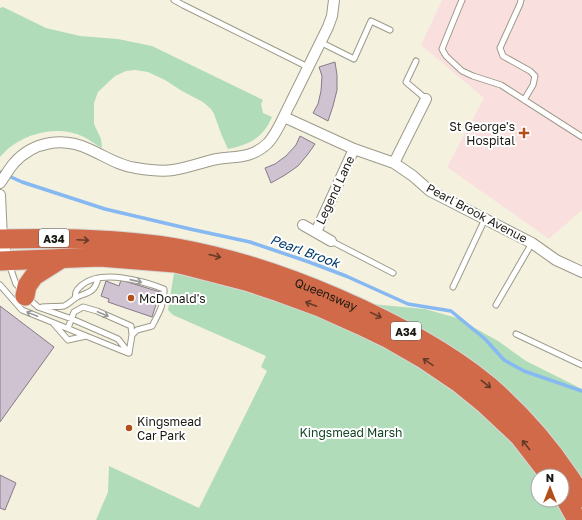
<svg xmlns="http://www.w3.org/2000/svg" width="582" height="520" font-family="'Golos Text',sans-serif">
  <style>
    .medical { fill: #fadfdf }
    .green { fill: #b0dcba; fill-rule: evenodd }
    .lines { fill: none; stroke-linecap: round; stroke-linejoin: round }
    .stream { stroke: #86b8f1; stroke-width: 3.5 }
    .building { fill: #d0c3d1; stroke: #867a88 }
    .lane-casing { stroke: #9d9a89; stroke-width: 7 }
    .street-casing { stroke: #9d9a89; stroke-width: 12 }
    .highway-casing { stroke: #d6d6d5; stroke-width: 21 }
    .lane { stroke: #fff; stroke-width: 5 }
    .street { stroke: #fff; stroke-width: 10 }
    .highway { stroke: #d16a48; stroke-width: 19 }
    .oneway { stroke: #643a28 }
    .oneway2 { stroke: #989895 }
    .poi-dot { fill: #b34f1b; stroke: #fff; stroke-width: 1.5 }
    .labels { text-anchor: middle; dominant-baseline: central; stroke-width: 4; stroke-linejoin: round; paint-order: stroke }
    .shield { fill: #fff; stroke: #5f5f5a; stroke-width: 1 }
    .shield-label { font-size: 11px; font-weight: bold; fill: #1b1a13 }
    .poi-label { font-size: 12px; fill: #1b1a13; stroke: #fff; text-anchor: start }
    .street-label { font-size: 12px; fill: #1b1a13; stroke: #fff }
    .park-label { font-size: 12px; fill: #144524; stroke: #fff }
    .water-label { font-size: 13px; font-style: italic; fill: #00386a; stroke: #fff }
  </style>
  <rect width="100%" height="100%" fill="#f5f1df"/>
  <path class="medical" d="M442,0H582V210L549,239L447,167L484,98L421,45Z"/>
  <path class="green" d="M3,7L46,28L80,36L118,39L152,46L263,100L261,104L263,113L272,117C263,138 249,145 228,149L222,136L214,114L211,109L203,102L182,91L165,80L148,72L135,70L126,71L115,76L98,92L94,103V124L101,139L102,148C96,145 90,140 84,137C60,125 29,132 9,148C6,150 3,154 0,157V8Z
    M169,271L371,304L425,309L457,318L498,341L526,361L582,389V520H96L108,492L109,466L199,508L267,371L261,367L266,356L173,315L168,310L174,273ZM538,476H562V500H538Z"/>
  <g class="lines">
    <path class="stream" d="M0,172L22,182L105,209L190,229L250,242L309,262L346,276L408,304L451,311L485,339L504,360L524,371L582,391"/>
  </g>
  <path class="building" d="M335,62L337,75V90L333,106L328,121L313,113L318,104L321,91L322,76L319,67Z
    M300,136L315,144L308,154L298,166L285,175L271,183L265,168L275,164L286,156L296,145Z
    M121,280L160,292L152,317L108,302L109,299L101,296L106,281L119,286Z
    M0,306L54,347L0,422Z
    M0,475L16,483L5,510L0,508Z"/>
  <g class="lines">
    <g class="lane-casing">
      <path id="lane" d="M174,0L183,5L308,67
        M462,0L457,12L442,49L446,56L462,71L473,76L501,85L582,137
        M521,0L520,4L500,48L503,56L530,71L535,76L533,85L524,100
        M320,42L354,59L371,21L390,30
        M416,61L406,82L426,99
        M331,241L393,273
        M9,264L16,284L21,289
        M0,285L22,310L128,353
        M453,287L485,219
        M28,298L38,307L72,319L118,339L129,353
        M75,298C76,296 75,294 76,292C77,289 80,287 82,285C102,269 143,281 164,289C165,303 158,315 152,326L137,330L132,335L129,353
        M496,305L532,243
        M42,307C48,306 57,307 64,306C69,304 72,300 77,297C88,292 95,293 98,278
        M54,324L68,340L86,336
        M68,328L74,312L83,307L97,311L131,326L132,335
        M516,334L582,365"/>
    </g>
    <g class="street-casing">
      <path id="street" d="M284,117L354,149L394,163L413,176L430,191L532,243L556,260L582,272
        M394,163L426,99
        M0,183C5,176 9,169 14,163C34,141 63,137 89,149C105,156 119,166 136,168C148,170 161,172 173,170C188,168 202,162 217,159C237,156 251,159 268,143C278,132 283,117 290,104C303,78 315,53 328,27L332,16L334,0
        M0,195L2,239L8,261
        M303,225L331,241
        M316,232L354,149"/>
    </g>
    <g class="highway-casing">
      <g id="highway">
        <path id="s1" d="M0,239C59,238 120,238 177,248C233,258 286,276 337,298C390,321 443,348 488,385C518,411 546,442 568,475C573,482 578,490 582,498"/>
        <path d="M0,261L100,257L175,263L188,266L246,281L279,292L320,307L360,325L389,339L422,358L459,383L486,405L519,436L550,476"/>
        <path d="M25,296L27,286L34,276L61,259"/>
        <path d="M562,493L577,520"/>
      </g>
    </g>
    <use href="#lane" class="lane"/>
    <use href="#street" class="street"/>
    <use href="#highway" class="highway"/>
  </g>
  <defs><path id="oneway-shaft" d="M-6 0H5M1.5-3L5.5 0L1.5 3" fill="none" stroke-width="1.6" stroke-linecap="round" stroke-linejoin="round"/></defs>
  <g class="oneway">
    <use href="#oneway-shaft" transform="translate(83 240) rotate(3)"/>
    <use href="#oneway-shaft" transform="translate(215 256) rotate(14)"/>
    <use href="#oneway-shaft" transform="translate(311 304) rotate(-159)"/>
    <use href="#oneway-shaft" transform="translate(376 315) rotate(26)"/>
    <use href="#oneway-shaft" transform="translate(428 362) rotate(-145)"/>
    <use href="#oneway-shaft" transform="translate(486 384) rotate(38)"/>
    <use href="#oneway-shaft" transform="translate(526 445) rotate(-128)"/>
  </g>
  <g class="oneway2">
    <use href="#oneway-shaft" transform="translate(136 281) rotate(13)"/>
    <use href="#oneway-shaft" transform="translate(32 314) rotate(-158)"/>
    <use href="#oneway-shaft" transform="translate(103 314) rotate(23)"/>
  </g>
  <g class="poi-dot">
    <path d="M522 127h4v4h4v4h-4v4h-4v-4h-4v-4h4z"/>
    <circle cx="131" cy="298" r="4"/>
    <circle cx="129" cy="428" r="4"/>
  </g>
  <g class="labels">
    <g class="shield">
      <rect x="39" y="229" width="30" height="18" rx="3"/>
      <rect x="391" y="322" width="30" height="18" rx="3"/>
    </g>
    <g class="shield-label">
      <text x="54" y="238">A34</text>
      <text x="406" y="331">A34</text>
    </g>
    <g class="poi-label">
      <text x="515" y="126" text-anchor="end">St George's<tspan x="515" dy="14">Hospital</tspan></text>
      <text x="139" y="298">McDonald's</text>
      <text x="137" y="421">Kingsmead<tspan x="137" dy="14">Car Park</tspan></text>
    </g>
    <g class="street-label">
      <text transform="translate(335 190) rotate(-65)">Legend Lane</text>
      <text transform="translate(477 213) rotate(28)">Pearl Brook Avenue</text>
      <text stroke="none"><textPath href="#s1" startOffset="334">Queensway</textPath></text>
    </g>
    <g class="park-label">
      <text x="351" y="432">Kingsmead Marsh</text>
    </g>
    <g class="water-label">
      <text transform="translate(305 251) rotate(20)">Pearl Brook</text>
    </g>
  </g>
  <g transform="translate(550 488)"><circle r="19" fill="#ffffff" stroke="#a4a3a1"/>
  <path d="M0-3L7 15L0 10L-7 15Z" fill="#b34f1b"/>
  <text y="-6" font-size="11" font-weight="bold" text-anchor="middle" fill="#1b1a13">N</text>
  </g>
</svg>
